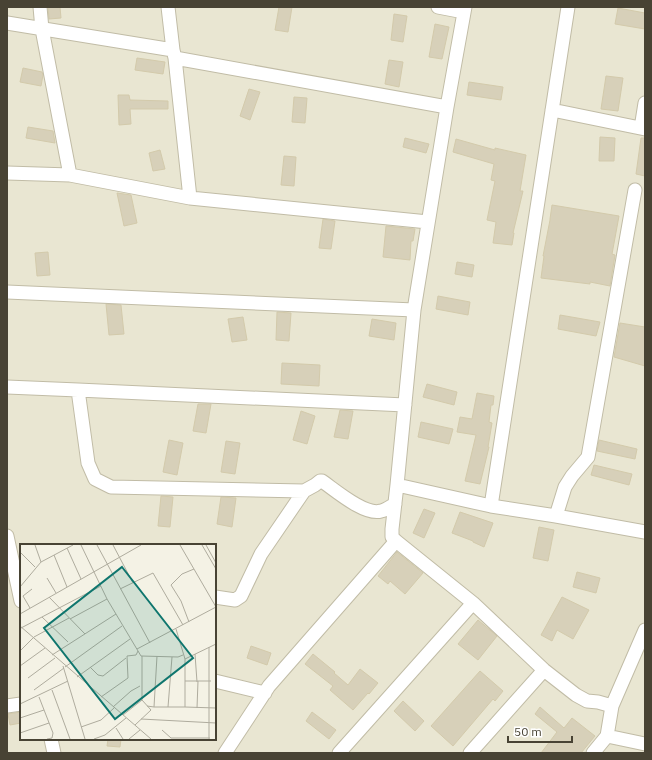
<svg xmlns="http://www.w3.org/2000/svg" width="652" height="760" font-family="'IBM Plex Sans',sans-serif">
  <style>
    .residential { fill: #e9e6d2; fill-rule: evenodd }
    .building { fill: #d7d0b9; stroke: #d3caab }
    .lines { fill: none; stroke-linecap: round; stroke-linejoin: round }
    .minor-casing { stroke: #c1bca6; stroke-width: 15 }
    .minor { stroke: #fff; stroke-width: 13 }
    .inset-road { fill: none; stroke: #afac9e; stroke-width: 1 }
    .view { fill: #0f766e; fill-opacity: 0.15; stroke: #0f766e; stroke-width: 2 }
    .inset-edge { fill: none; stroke: #484334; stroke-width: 2 }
  </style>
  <rect width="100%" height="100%" fill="#f4f2e5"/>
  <path class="residential" d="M7,7H645V753H7ZM21,545H215V739H21Z"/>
  <path class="building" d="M48,7H60L61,18L49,19Z
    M279,7H292L288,32L275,30Z
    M618,8L645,13V29L615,24Z
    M394,14L407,16L403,42L391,40Z
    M435,24L449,27L442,59L429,57Z
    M137,58L165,62L163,74L135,70Z
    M389,60L403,62L399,87L385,84Z
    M23,68L42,72L43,75L41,86L20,82Z
    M606,76L623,78L618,111L601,109Z
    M469,82L503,87L501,100L467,95Z
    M249,89L260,92L250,120L240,116Z
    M118,95H129L130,100L168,101V109H130L131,124L119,125Z
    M294,97L307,98L305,123L292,122Z
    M28,127L53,131L55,143L26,138Z
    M600,137L615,138L614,161H599Z
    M405,138L429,144L426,153L403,147Z
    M641,138H645V176L636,174Z
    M456,139L495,150V148L526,155L520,191H523L513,233H514L512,245L493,243L496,222L487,220L495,181L491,180L494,164L453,152Z
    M160,150L165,169L153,171L149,153Z
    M284,156L296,157L294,186L281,185Z
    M117,193L131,195L137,223L124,226Z
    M552,205L619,216L612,254L615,255L610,286L590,282V284L541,278L544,256H543L550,220V219Z
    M323,219L335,221L331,249L319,248Z
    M386,226L415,229L413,241H411L410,260L383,257Z
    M48,252L50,275L37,276L35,253Z
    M457,262L474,265L472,277L455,274Z
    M438,296L470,302L468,315L436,309Z
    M106,304L121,305L124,334L109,335Z
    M277,312L291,313L289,341L276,340Z
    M560,315L600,322L596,336L558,329Z
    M243,317L247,340L232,342L228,319Z
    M372,319L396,323L394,340L369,336Z
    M620,323L645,327V366L614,357Z
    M282,363L320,365L319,386L281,384Z
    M427,384L457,392L454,405L423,397Z
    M477,393L494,396L493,405H491L489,422L492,423L488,447H489L480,484L465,481L476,435L457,432L460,417L472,419Z
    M198,404H211L206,433L193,431Z
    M340,410L353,411L348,439L334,437Z
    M301,411L315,416L307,444L293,440Z
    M421,422L453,429L449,444L418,437Z
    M169,440L183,443L177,475L163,472Z
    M599,440L637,449L635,459L597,451Z
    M226,441L240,443L235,474L221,472Z
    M594,465L632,474L629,485L591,475Z
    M161,496L173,497L170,527L158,526Z
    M221,497L236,498L232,527L217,524Z
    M424,509L435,513L424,538L413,533Z
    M460,512L493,523L484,547L473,542V541L452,533Z
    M539,527L554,530L548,561L533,558Z
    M397,552L423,573L405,594L390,581L388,584L378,576Z
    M577,572L600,578L596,593L573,587Z
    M562,597L589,610L573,639L557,630L552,641L541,635Z
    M478,620L497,636L478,660L458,644Z
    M251,646L271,653L267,665L247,658Z
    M313,654L335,672L334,673L348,685L360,669L378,683L369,694L368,693L353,710L330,690L333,686L305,664Z
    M480,671L503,691L495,701L493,699L453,746L431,726Z
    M403,701L424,721L415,731L394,711Z
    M540,707L564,728L572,718L595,736L581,753H541L557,732L535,714Z
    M21,712V723L10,725L8,714Z
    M312,712L336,730L329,739L306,721Z
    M108,739H121L120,747L107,746Z"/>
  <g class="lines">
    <g class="minor-casing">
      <path id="minor" d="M40,7L42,29L70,175
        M168,7L173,50L175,58L190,198
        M438,7L464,12
        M465,7L447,107L414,310L397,485L392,529V537L396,541L473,603L544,670L576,695L587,701L598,702L612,706
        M7,23L173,50
        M175,58L447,107
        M552,110L645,129
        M641,128L645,103
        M7,173L70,175L190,198L428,222
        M7,292L414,310
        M7,387L78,390L405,405
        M78,390L88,463L95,479L111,487L304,491
        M397,485L491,506L556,516L645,532
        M491,506L568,7
        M556,516L565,487L572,476L588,457L635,190
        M7,536L21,601
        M215,597L235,600L241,596L261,554L304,491L315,485L320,481H322C335,490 365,516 381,511C386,510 391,506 395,504
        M215,681L265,693
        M7,706L21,704
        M607,736L645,744
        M51,739L54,753
        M225,753L269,686L396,541
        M339,753L473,603
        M470,753L544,670
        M593,753L607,736L612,706L645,630"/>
    </g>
    <use href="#minor" class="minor"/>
  </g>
  <g transform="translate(20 544)">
    <rect width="196" height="196" fill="#f4f2e5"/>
    <path class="inset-road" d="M15,1L21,18M61,1L87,55L121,112L158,113L163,111M77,1L130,99M93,1L113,39M160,1L196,63M182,1L196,25M186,1L196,19M47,4L61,35M0,8L15,23M34,11L47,43M27,34L36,49M0,43L21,18L53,1M100,45L133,29L163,81M29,53L65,90M10,64L3,52L12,45M0,70L121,1M22,73L48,98M50,75L87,55M169,78L161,57L151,41L162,30L174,25M0,82L131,195M1,84L81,42M189,103V195M117,105L196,63M0,107L14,93L49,74M175,110L177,138M32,111L96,70M165,115L196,100M0,122L25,104M43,122L65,195M45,123L102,82M70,123L78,131L83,132L106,114M57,133L110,95M8,134L35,114M165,137H191M14,146L44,124M32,146L50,195M19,153L33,189L32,194L27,195M81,153L108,134L107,112L116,111L118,107M0,160L48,137M127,162L134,163L137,112M93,163L111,147L120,142M134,163H165V115L156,85M148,163L152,113M165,163L196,164M177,164L178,137M103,171L122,156V112M0,174L24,166M121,175L196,179M115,181L131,166L122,156M61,183L81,176L94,164M96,184L103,195M142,186L151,194M0,189L29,179M151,194H190M74,195L85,191L106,174M109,195L120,186"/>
    <path class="view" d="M102,23L173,114L95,175L24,84Z"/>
    <rect width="196" height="196" class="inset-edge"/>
  </g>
  <rect width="652" height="760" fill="none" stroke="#484334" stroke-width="16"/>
  <path d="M508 736v6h64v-6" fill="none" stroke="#484334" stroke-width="2"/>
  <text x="514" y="736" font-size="12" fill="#484334" stroke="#ffffff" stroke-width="3" paint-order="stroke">50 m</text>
</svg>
